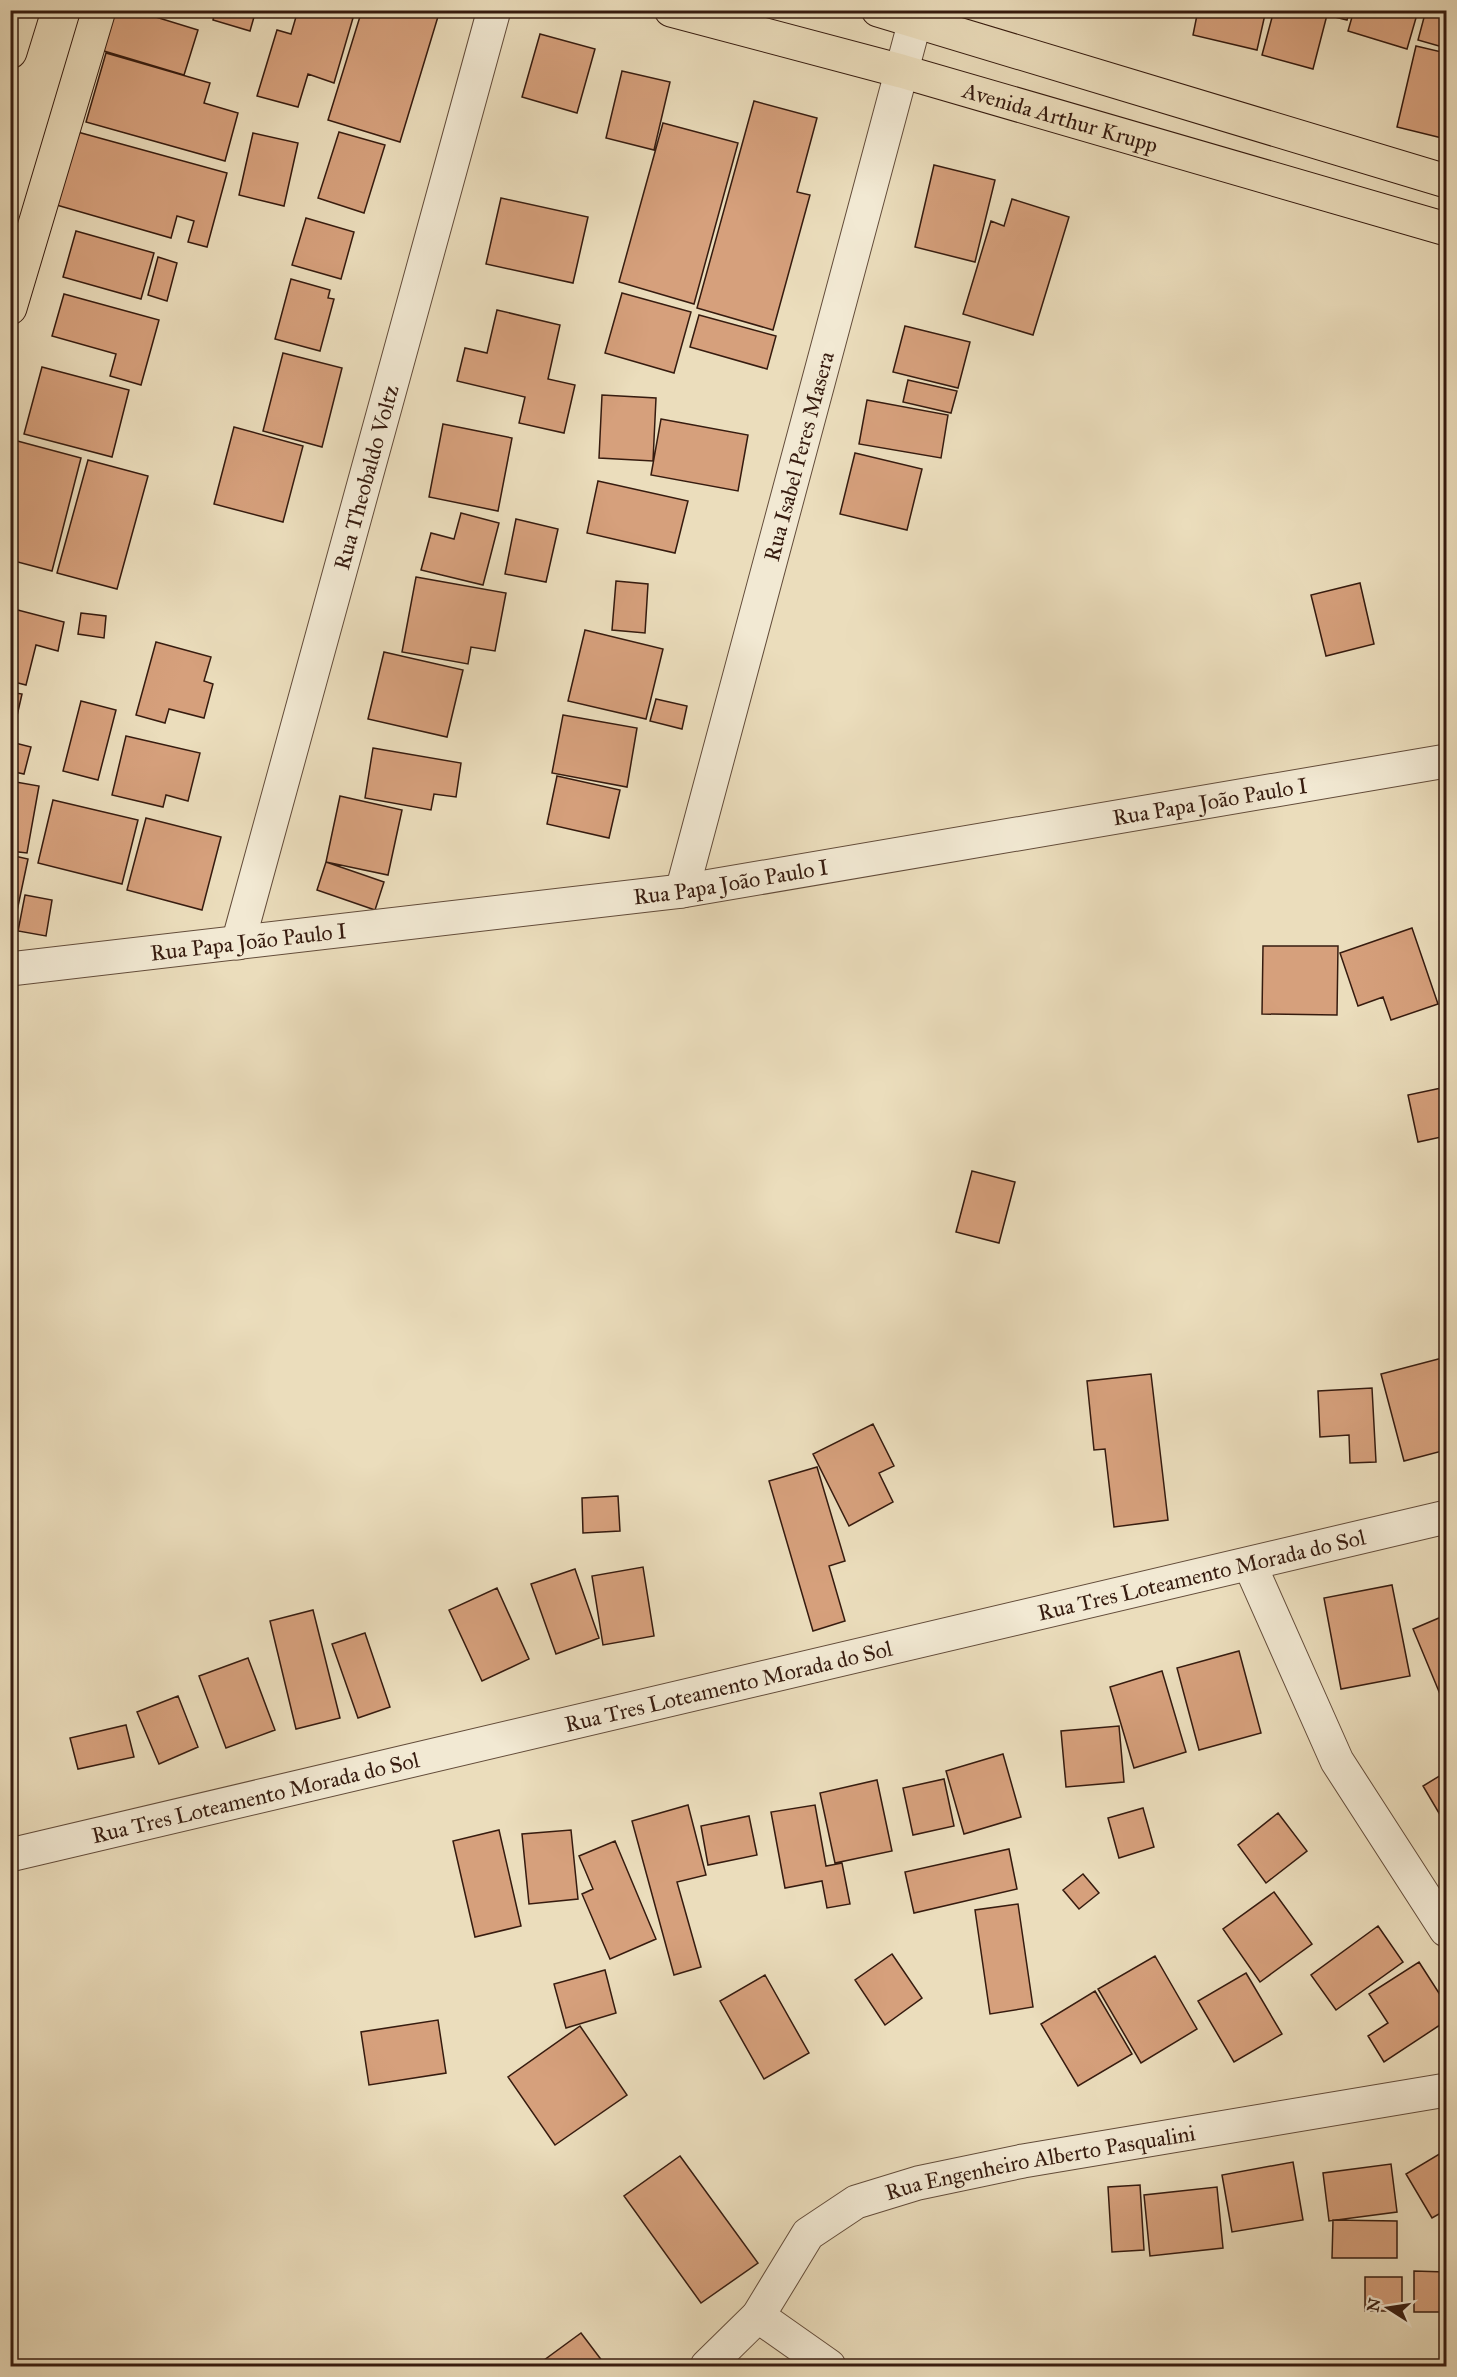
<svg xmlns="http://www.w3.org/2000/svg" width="1457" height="2377" font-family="'IM FELL Great Primer',serif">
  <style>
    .building { fill: #d6a07c; stroke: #361b0f; stroke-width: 1.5 }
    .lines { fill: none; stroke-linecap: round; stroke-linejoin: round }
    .minor-casing { stroke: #634c3a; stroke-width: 35 }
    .major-casing { stroke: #361b0f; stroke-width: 35 }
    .minor { stroke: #f2e9d3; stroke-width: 33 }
    .major { stroke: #ebddbc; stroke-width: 33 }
    .labels { text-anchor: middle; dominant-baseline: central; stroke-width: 5; stroke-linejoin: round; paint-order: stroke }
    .street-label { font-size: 22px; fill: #361b0f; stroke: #f2e9d3 }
  </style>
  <rect width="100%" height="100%" fill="#ebddbc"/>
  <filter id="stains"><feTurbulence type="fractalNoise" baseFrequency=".00333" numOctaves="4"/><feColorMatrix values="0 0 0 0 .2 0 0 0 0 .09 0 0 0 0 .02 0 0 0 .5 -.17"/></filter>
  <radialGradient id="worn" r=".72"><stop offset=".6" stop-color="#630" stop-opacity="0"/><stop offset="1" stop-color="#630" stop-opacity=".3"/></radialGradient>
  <path class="building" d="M105,10H133L198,30L184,75L94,48Z
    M215,10H256L250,31L213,20Z
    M298,10H328L353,18L334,83L308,74L298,107L257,96L277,30L291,34Z
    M362,10H440L400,142L328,120Z
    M1198,10H1266L1257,50L1193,35Z
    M1274,10H1350L1347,20L1327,15L1313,69L1262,55Z
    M1354,10L1418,11L1407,49L1348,31Z
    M1426,10H1446V48L1418,40Z
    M540,34L595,49L577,113L522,97Z
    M1416,46L1446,53V139L1397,127Z
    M106,53L210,83L204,103L238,113L225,161L86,122Z
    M622,71L670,82L654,150L606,138Z
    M754,101L817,118L797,192L810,195L773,330L697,308Z
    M663,123L738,143L694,304L619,282Z
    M74,131L227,173L207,247L188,242L194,221L177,216L171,238L53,204Z
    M339,132L385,145L364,213L318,198Z
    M253,133L298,143L284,206L239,195Z
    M934,165L995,180L975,262L915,247Z
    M501,198L588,217L573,283L486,264Z
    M1012,199L1069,217L1033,335L963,314L991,221L1004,226Z
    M306,218L354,232L341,279L292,265Z
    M76,231L154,253L141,299L63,277Z
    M158,257L177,263L167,301L148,295Z
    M291,279L330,290L328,298L334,299L320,351L275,339Z
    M622,293L691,312L674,373L605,353Z
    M64,294L159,320L141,385L110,376L116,354L52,336Z
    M497,310L560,325L548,379L575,385L564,433L519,423L525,397L457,381L465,348L487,353Z
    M699,315L776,336L767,369L690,347Z
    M905,326L970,342L958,388L893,372Z
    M283,353L342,368L322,447L263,431Z
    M42,367L129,390L112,457L24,434Z
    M908,380L957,391L951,413L903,402Z
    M602,395L656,398L653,461L599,458Z
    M867,400L948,415L941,458L859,444Z
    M661,419L748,435L738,491L651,475Z
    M443,424L512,438L498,511L429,497Z
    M234,427L303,446L283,522L214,504Z
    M10,439L81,458L52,571L10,560Z
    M1441,441H1446V483H1444Z
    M855,453L922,469L907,530L840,514Z
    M88,460L148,476L117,589L57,573Z
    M598,481L688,501L675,553L587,533Z
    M461,513L499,523L483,585L421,570L431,533L454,539Z
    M516,519L558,529L546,582L505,574Z
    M416,577L506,593L495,651L471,647L468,664L402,652Z
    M616,581L648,584L645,633L612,630Z
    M1360,583L1374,644L1326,656L1311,595Z
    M10,608L64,622L58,651L36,645L26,685L10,681Z
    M81,613L106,616L104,638L78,634Z
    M585,630L663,649L646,719L568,701Z
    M156,642L211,657L204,681L213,684L204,718L169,709L165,723L136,715Z
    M384,652L463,670L447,737L368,719Z
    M10,692L22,694L11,742L31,747L24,774L10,771Z
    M656,699L687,706L682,729L650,721Z
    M81,701L116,710L98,780L63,771Z
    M563,715L637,728L627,787L552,773Z
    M126,736L200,753L188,801L166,795L163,807L112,795Z
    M373,748L461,763L456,797L434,794L431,810L365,798Z
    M557,776L620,790L609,838L547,824Z
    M10,781L39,786L27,853L10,851Z
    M340,796L402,810L388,875L326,862Z
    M53,800L138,820L122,884L38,863Z
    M146,818L221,837L202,910L127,890Z
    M10,855L28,859L17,911L10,909Z
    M326,862L384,882L375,910L317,890Z
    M25,895L52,900L46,936L18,931Z
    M1412,928L1438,1004L1391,1020L1383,997L1358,1006L1340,953Z
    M1263,946H1338L1337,1015L1262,1014Z
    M1446,1087V1136L1418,1142L1408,1095Z
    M972,1171L1015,1182L999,1243L956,1232Z
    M1446,1357V1450L1404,1461L1381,1374Z
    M1151,1374L1168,1520L1114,1527L1105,1449L1094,1450L1087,1381Z
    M1372,1388L1376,1462L1350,1463L1349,1435L1320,1437L1318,1391Z
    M873,1424L894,1466L879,1473L893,1502L849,1526L813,1454Z
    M817,1467L845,1561L829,1566L845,1621L813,1631L769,1481Z
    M618,1496L620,1531L583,1533L582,1498Z
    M643,1567L654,1636L603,1645L592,1576Z
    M575,1569L599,1638L556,1654L531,1584Z
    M1392,1585L1410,1676L1341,1689L1324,1598Z
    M497,1588L529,1659L482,1681L449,1610Z
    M313,1610L340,1718L296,1729L270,1621Z
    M1446,1615V1691L1440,1694L1413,1629Z
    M365,1633L390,1707L358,1718L332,1644Z
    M1239,1651L1261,1733L1199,1750L1177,1668Z
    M248,1658L275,1730L226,1748L199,1676Z
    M1162,1671L1186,1752L1134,1768L1110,1687Z
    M178,1696L198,1747L159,1764L137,1712Z
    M126,1725L134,1757L78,1769L70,1738Z
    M1119,1726L1124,1782L1066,1787L1061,1731Z
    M1003,1754L1021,1817L964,1834L946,1771Z
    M1446,1772V1825L1423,1786Z
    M944,1779L954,1826L913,1835L903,1788Z
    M877,1780L892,1851L835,1863L820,1793Z
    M688,1805L706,1875L677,1882L701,1967L674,1975L632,1821Z
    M815,1805L826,1866L842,1863L850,1904L827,1908L822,1881L785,1888L771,1812Z
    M1143,1808L1154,1847L1119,1858L1108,1818Z
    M1278,1813L1307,1851L1266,1883L1238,1845Z
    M749,1816L757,1855L708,1865L701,1826Z
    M499,1830L521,1926L475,1937L453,1841Z
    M571,1830L578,1899L529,1904L522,1834Z
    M615,1841L656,1939L610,1959L582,1894L593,1889L579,1856Z
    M1009,1849L1017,1889L914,1913L905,1872Z
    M1083,1874L1099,1893L1079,1909L1063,1890Z
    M1274,1892L1312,1944L1260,1982L1223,1929Z
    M1018,1904L1033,2007L990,2014L975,1910Z
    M1378,1926L1403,1962L1336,2010L1311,1975Z
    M892,1954L922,1998L885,2025L855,1980Z
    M1155,1956L1197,2029L1141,2063L1098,1989Z
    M1419,1962L1446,2004V2021L1384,2062L1368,2036L1388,2023L1369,1994Z
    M605,1970L616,2013L566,2028L554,1984Z
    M1246,1973L1282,2034L1234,2062L1198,2001Z
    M765,1975L809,2053L764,2079L720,2001Z
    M1095,1991L1132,2054L1078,2086L1041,2024Z
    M438,2020L446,2073L369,2085L361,2032Z
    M580,2026L627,2095L555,2145L508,2077Z
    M1446,2150V2210L1432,2218L1406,2174Z
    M680,2156L758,2263L701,2303L624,2196Z
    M1293,2162L1303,2220L1232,2232L1222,2175Z
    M1391,2164L1397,2212L1329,2221L1323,2173Z
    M1140,2185L1144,2250L1112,2252L1108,2187Z
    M1217,2187L1223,2248L1150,2256L1144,2195Z
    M1333,2220L1397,2221V2258H1332Z
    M1446,2244V2257L1440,2250Z
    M1414,2271L1446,2272V2312H1414Z
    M1365,2277H1402V2311H1365Z
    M581,2333L606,2366H536Z"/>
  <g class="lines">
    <g class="minor-casing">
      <g id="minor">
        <path id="s1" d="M682,891L915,21"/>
        <path id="s2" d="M238,943L494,10"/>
        <path id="s3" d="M10,969L682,891L1446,761"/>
        <path d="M1250,1565L1337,1761L1446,1930"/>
        <path id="s4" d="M10,1855L1446,1517"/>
        <path d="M758,2316L829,2366"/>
        <path id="s5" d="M707,2366L758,2316L808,2234L856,2202L918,2183L1023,2161L1446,2090"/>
      </g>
    </g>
    <g class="major-casing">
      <g id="major">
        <path id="s6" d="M671,10L901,71L1446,229"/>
        <path d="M878,10L1446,181"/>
        <path d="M10,52L23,10"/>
        <path d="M10,308L99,10"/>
      </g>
    </g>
    <use href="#minor" class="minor"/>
    <use href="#major" class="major"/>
  </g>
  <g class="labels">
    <g class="street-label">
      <text stroke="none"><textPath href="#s6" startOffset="404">Avenida Arthur Krupp</textPath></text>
      <text stroke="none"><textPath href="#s1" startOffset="450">Rua Isabel Peres Masera</textPath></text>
      <text stroke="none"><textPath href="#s2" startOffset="483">Rua Theobaldo Voltz</textPath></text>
      <text stroke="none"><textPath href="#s3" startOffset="1212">Rua Papa João Paulo I</textPath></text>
      <text stroke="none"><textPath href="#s3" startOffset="726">Rua Papa João Paulo I</textPath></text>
      <text stroke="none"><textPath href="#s3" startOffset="240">Rua Papa João Paulo I</textPath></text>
      <text stroke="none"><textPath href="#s4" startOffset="1224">Rua Tres Loteamento Morada do Sol</textPath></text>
      <text stroke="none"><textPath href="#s4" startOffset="738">Rua Tres Loteamento Morada do Sol</textPath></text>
      <text stroke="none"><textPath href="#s4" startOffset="252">Rua Tres Loteamento Morada do Sol</textPath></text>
      <text stroke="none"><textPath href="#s5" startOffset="414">Rua Engenheiro Alberto Pasqualini</textPath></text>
    </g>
  </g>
  <rect width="1457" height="2377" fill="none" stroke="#ebddbc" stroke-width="36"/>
  <rect x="12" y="12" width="1433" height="2353" fill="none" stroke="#361b0f" stroke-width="3"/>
  <rect x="18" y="18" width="1421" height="2341" fill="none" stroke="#361b0f" stroke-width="1.5"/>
  <g transform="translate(1388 2308) rotate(282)" stroke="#f2e9d3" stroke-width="4.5" paint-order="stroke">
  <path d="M0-4.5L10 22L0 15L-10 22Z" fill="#361b0f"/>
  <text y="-9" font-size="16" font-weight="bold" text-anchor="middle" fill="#361b0f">N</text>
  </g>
  <rect width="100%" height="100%" filter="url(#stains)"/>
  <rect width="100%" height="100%" fill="url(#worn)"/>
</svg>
